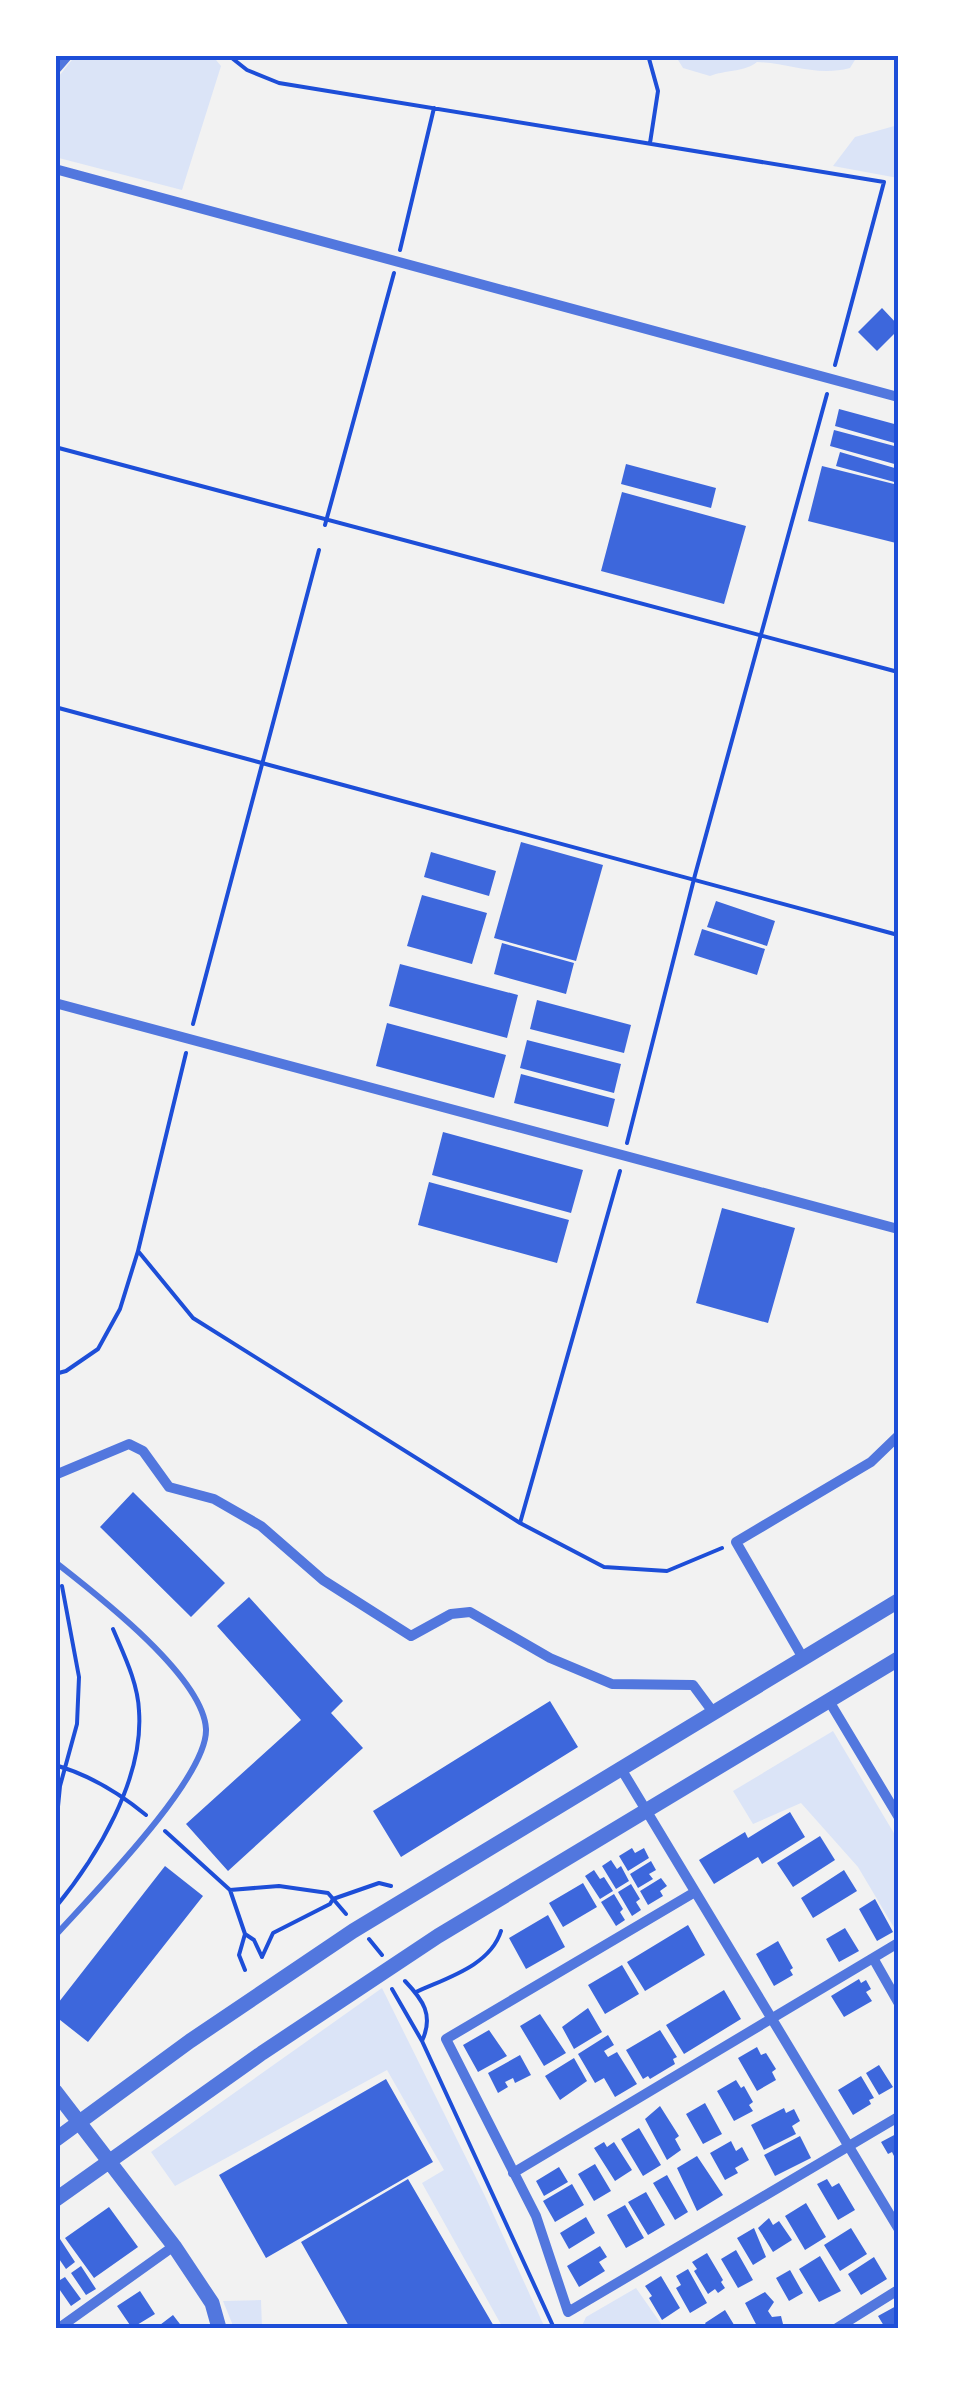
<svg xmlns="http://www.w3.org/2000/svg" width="953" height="2383" font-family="'Alegreya Sans',sans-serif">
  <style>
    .green { fill: #dbe4f7 }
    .building { fill: #3d67dc }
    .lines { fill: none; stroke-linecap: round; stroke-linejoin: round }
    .path { stroke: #1d4ed8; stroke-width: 4 }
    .service { stroke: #5277de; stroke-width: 6 }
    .minor { stroke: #5277de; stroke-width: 10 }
    .tertiary { stroke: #5277de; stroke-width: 15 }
    .neatline { fill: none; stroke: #1d4ed8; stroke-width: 4 }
  </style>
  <rect width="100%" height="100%" fill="#f2f2f2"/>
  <path class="green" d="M76,55H212L221,66L182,190L55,157V81Z
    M675,55H858L850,68C816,77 790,63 757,62C745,72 725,70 710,76L683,68Z
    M898,125V178L833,166L855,137Z
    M833,1731L898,1840L896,1931L858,1867L801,1803L753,1824L733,1791Z
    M382,1988L484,2194L545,2328H503L422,2183L444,2170L387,2070L175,2186L151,2152Z
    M636,2288L664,2328H581L586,2317Z
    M261,2300L262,2328H234L223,2301Z"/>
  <path class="building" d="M882,308L898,325V330L877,351L858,332Z
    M839,409L898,425V444L835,426Z
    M834,430L898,447V465L830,446Z
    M840,452L898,469V483L836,466Z
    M626,464L716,488L711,508L621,484Z
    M822,466L898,485L896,543L808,521Z
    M622,492L746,526L724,604L601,571Z
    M521,842L603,865L576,961L494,938Z
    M431,852L496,871L489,896L424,877Z
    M422,895L487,913L472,964L407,946Z
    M716,901L775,921L767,946L707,927Z
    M702,929L765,949L757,975L694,955Z
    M502,943L574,963L566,994L494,974Z
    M400,964L518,995L507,1038L389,1006Z
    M537,1000L631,1025L624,1053L530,1029Z
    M387,1023L506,1055L494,1098L376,1066Z
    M527,1040L621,1064L614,1093L520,1068Z
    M521,1074L615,1099L608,1127L514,1103Z
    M443,1132L583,1170L571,1213L432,1175Z
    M429,1182L569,1220L557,1263L418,1225Z
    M722,1208L795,1228L768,1323L696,1303Z
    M133,1492L225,1583L191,1617L100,1527Z
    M249,1597L343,1701L331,1713L363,1748L228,1871L186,1824L301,1720L217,1626Z
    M550,1701L578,1747L401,1857L373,1811Z
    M790,1812L805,1837L762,1864L758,1857L714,1884L699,1860L745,1832L748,1838Z
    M820,1836L835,1860L793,1887L777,1863Z
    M632,1848L635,1853L644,1848L649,1858L628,1871L619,1856Z
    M611,1860L617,1869L621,1866L629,1881L616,1889L602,1866Z
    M651,1861L656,1870L649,1874L653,1879L638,1888L630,1874Z
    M165,1866L203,1896L88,2042L55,2016V2007Z
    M594,1870L600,1879L604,1877L613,1891L600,1899L585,1876Z
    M844,1870L857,1891L813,1918L801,1898Z
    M661,1878L667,1886L660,1891L663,1896L648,1905L640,1891Z
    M583,1883L597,1907L563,1927L549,1903Z
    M631,1884L640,1899L636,1902L641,1910L632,1916L618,1892Z
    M614,1894L623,1909L620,1912L625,1920L616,1926L601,1902Z
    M875,1899L893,1932L877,1941L859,1909Z
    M548,1915L565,1947L526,1969L509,1938Z
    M688,1925L705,1955L645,1991L627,1962Z
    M845,1928L859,1951L839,1962L826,1939Z
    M778,1941L793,1968L790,1970L793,1975L774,1986L756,1954Z
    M622,1965L639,1994L605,2014L588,1985Z
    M859,1979L861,1983L866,1980L871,1989L866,1992L872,2001L844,2017L831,1996Z
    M724,1990L741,2019L684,2054L666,2025Z
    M588,2008L602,2032L574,2049L562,2027Z
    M540,2014L566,2053L544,2066L520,2026Z
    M489,2030L507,2056L478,2072L463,2045Z
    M660,2030L677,2057L673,2059L675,2064L650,2079L648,2076L643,2079L626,2050Z
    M608,2035L614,2045L604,2051L608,2057L617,2052L637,2084L615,2097L604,2078L595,2083L578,2054Z
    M757,2047L761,2055L766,2053L776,2069L772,2072L776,2080L757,2091L738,2058Z
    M520,2055L531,2075L515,2083L513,2078L505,2082L508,2087L498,2093L488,2073Z
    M574,2058L587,2081L560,2100L545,2076Z
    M879,2065L893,2087L879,2095L866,2073Z
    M861,2076L874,2098L869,2100L871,2104L853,2115L838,2090Z
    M386,2079L433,2162L266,2258L219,2175Z
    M736,2080L741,2088L744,2086L753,2102L749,2105L753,2111L734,2121L717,2091Z
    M705,2103L722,2134L703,2144L686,2114Z
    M660,2106L679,2136L675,2139L681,2150L667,2160L645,2119Z
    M784,2108L786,2113L794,2109L800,2121L792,2126L796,2134L764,2150L751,2125Z
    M639,2128L661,2165L643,2176L621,2139Z
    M898,2133V2164L892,2152L888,2154L881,2142Z
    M800,2136L811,2158L775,2176L764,2155Z
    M731,2141L736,2151L742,2147L749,2160L735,2168L738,2173L725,2180L710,2153Z
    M604,2142L607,2147L614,2142L632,2170L615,2181L594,2148Z
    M697,2156L723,2195L697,2211L677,2168Z
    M595,2164L611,2191L594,2201L578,2174Z
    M559,2167L568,2182L544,2196L536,2181Z
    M667,2175L688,2212L675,2220L653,2183Z
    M408,2179L495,2328H350L301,2242Z
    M827,2179L832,2187L839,2183L855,2210L838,2220L817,2184Z
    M572,2184L584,2205L555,2222L543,2201Z
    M646,2192L665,2225L648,2235L628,2202Z
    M806,2203L826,2237L805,2250L785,2216Z
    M625,2205L644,2238L626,2248L607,2215Z
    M109,2207L138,2247L94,2278L65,2238Z
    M586,2217L595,2233L569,2249L560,2233Z
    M769,2218L773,2225L779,2221L792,2240L773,2252L758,2228Z
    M754,2228L766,2257L753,2265L737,2238Z
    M851,2228L867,2254L840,2271L824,2245Z
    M60,2239L75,2262L66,2269L55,2253V2243Z
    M600,2246L607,2257L599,2262L605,2271L579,2287L567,2266Z
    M736,2250L753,2280L738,2288L721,2259Z
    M707,2253L723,2280L721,2282L725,2288L718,2293L715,2289L708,2294L694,2271L697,2269L692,2262Z
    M820,2256L841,2291L819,2302L799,2269Z
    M874,2257L887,2279L861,2295L848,2274Z
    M81,2266L96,2289L86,2295L71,2273Z
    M688,2269L707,2303L690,2313L676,2288L681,2285L676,2276Z
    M790,2270L803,2293L789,2301L776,2278Z
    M661,2276L680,2308L662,2320L649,2298L652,2296L645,2286Z
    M65,2277L81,2299L71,2306L55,2283Z
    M140,2291L155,2314L132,2328L117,2306Z
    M765,2292L774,2302L768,2311L772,2317L781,2316L784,2328H758L745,2303Z
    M898,2305V2328H890L888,2324L884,2326L878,2316Z
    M725,2310L736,2328H708L705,2323Z
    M173,2315L183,2328H156Z"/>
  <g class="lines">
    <path class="path" d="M228,55L247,70L279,83L884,182L835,365
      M648,55L658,91L650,143
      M400,250L434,108
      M55,447L898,672
      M325,525L394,273
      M55,707L898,935
      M193,1024L319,550
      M627,1143L695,875L827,394
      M138,1251L193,1318L520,1523L604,1567L667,1571L722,1548
      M55,1374L66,1371L98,1349L120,1309L138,1251L186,1053
      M520,1523L620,1171
      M55,1765C90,1775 118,1792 146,1815
      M165,1831L230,1890L245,1934L254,1940L262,1957
      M55,1837L60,1786L77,1724L79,1677L62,1586
      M230,1890L279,1886L328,1893L346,1914
      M55,1908C97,1857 144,1779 139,1711C138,1683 124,1655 113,1629
      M369,1939L382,1955
      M262,1957L273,1933L330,1904L333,1899L379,1883L391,1886
      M245,1970L239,1955L245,1934
      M405,1981C423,2000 434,2015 422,2041L554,2328
      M392,1989L422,2041
      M416,1992C446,1978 490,1966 501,1931"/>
    <path class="service" d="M55,1562C96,1594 203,1676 206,1729C208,1778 90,1897 55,1936"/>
    <path class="minor" d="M55,70L68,55
      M55,169L898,397
      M55,1003L898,1229
      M55,1475L129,1444L143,1451L169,1487L214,1499L261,1526L323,1580L411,1636L451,1614L470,1612L550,1658L612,1684L693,1685L713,1712
      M803,1658L736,1542L871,1462L898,1436
      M829,1701L898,1816
      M620,1767L898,2228
      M695,1892L446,2039L536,2216L568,2312L898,2117
      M873,1958L898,1943
      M513,2173L873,1958L898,2002
      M59,2328L174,2246
      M837,2328L898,2290"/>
    <path class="tertiary" d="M55,2091L174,2246L212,2303L219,2328
      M55,2140L190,2041L353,1931L898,1601
      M55,2200L262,2053L438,1936L898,1659"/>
  </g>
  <rect width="953" height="2383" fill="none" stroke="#ffffff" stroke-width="115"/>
  <rect x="58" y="58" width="838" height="2268" class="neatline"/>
</svg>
